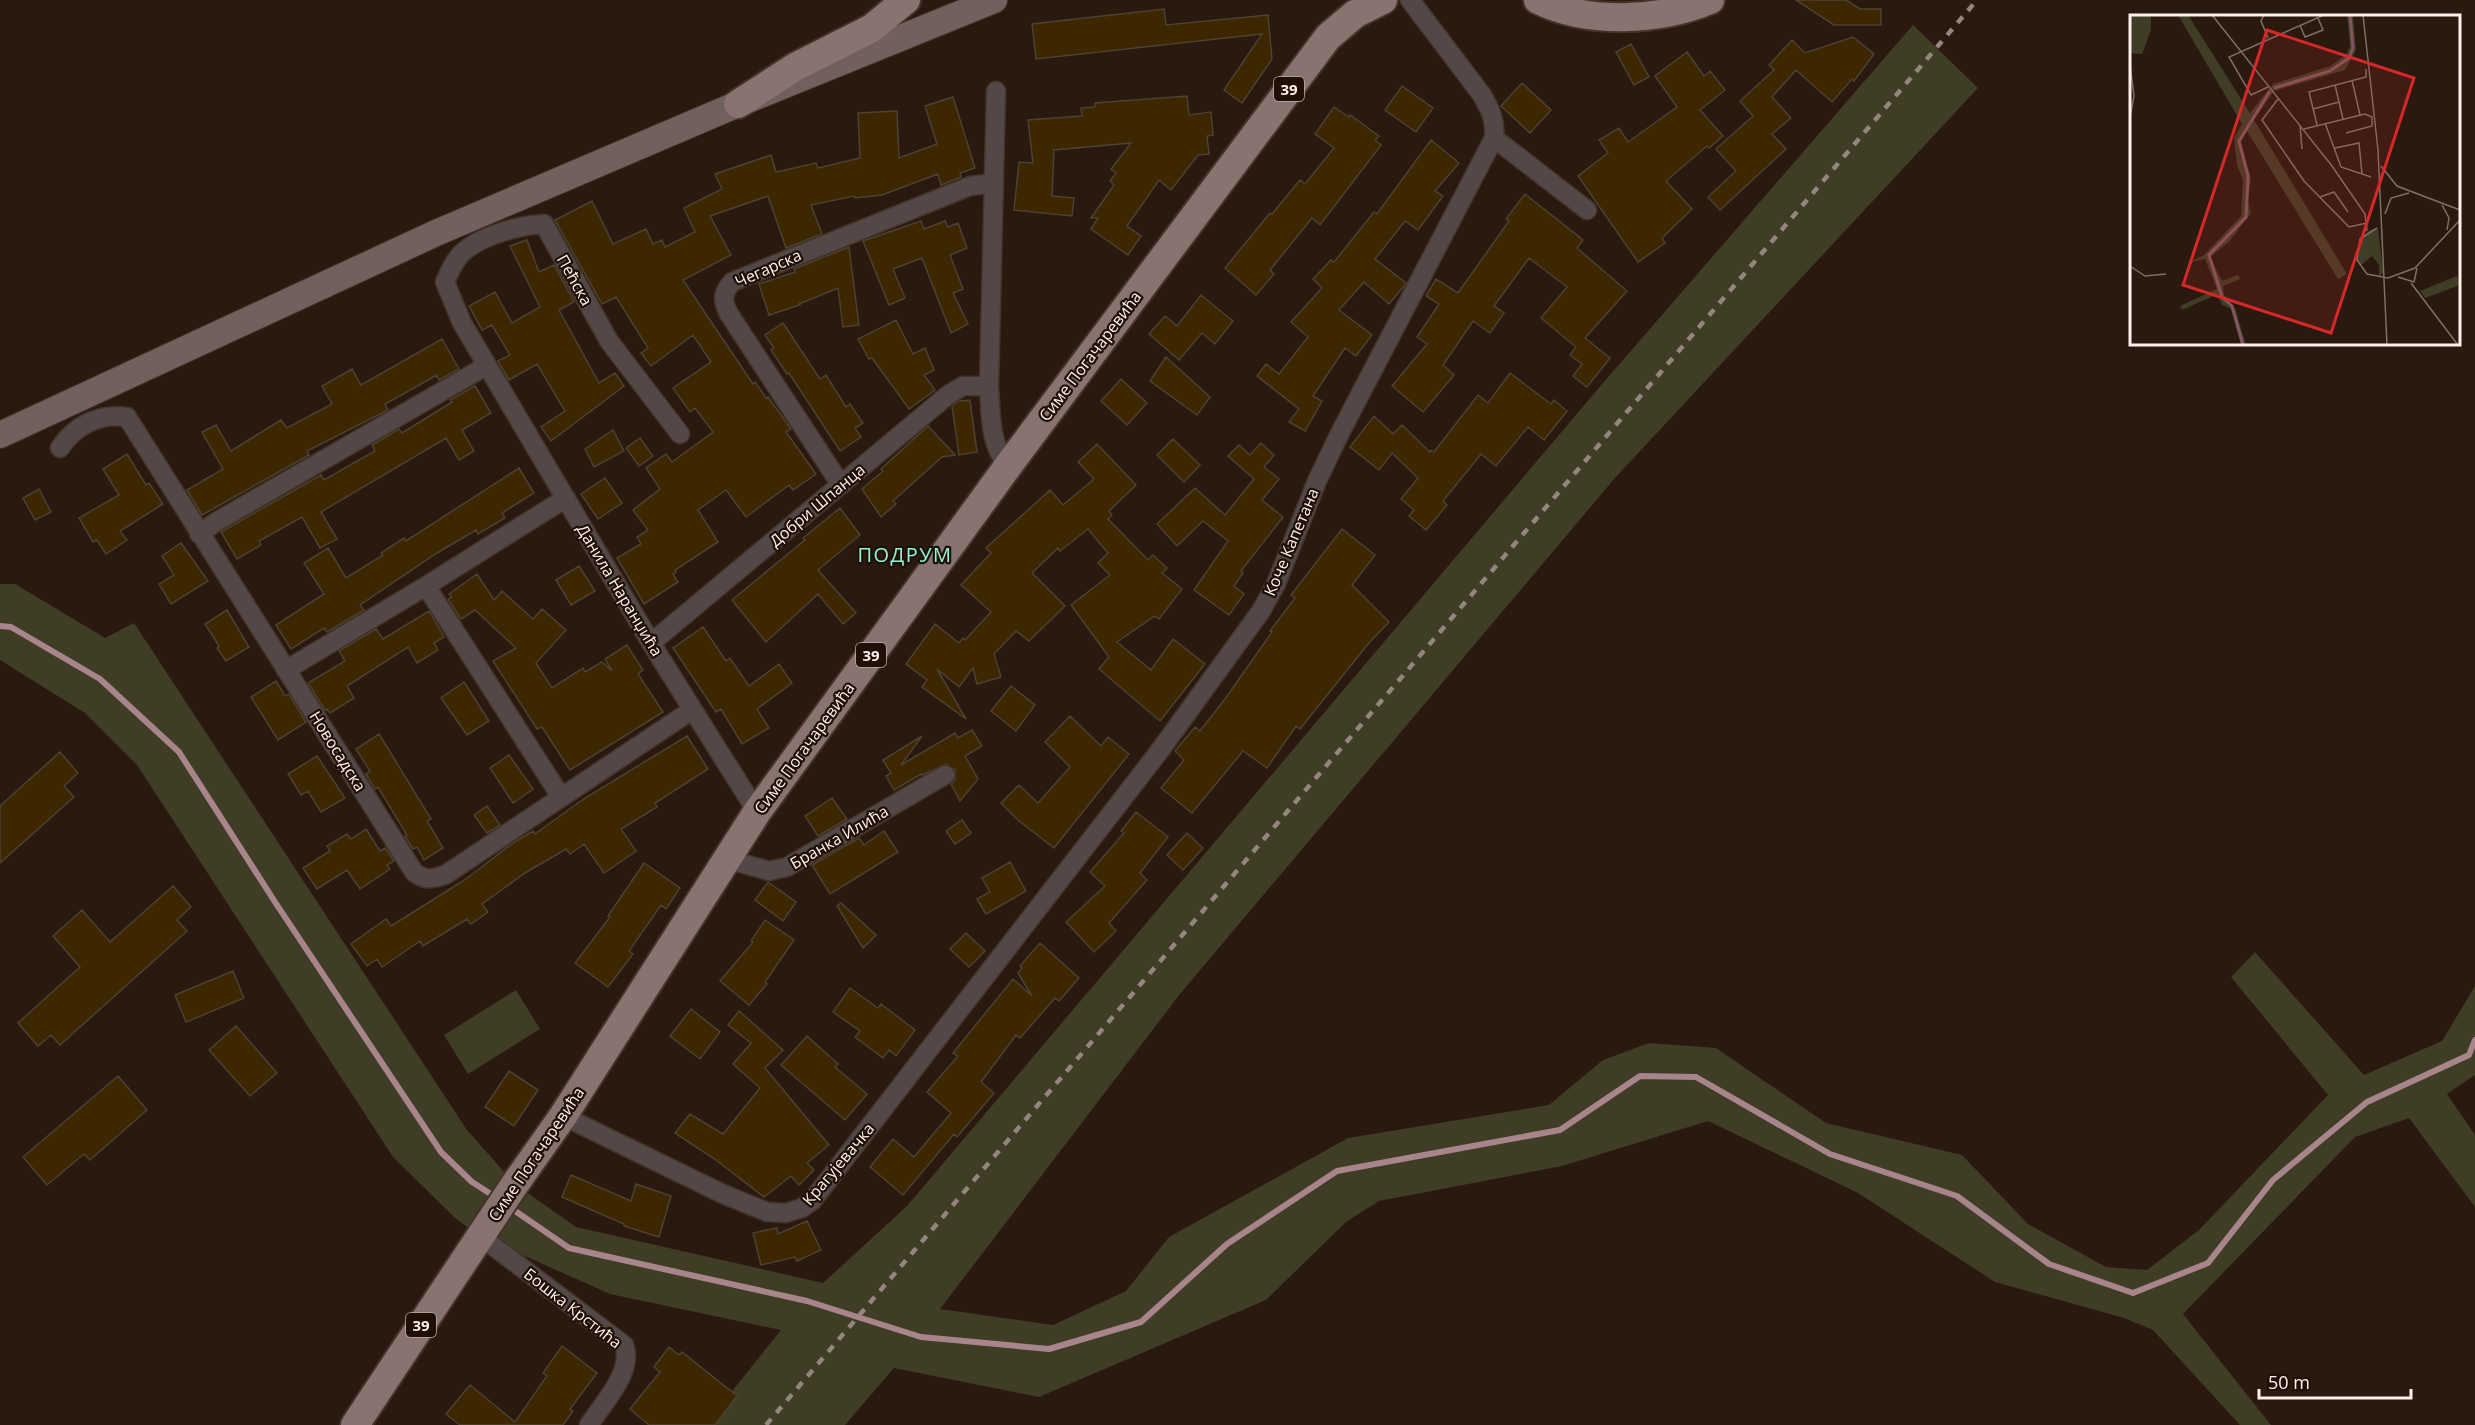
<svg xmlns="http://www.w3.org/2000/svg" width="2475" height="1425" font-family="'Open Sans',sans-serif">
  <style>
    .green { fill: #403d26 }
    .lines { fill: none; stroke-linecap: round; stroke-linejoin: round }
    .stream { stroke: #a7858a; stroke-width: 6 }
    .building { fill: #3c2701; stroke: #4d4231; stroke-width: 1.5 }
    .street-casing { stroke: #433329; stroke-width: 21 }
    .secondary-casing { stroke: #433329; stroke-width: 28 }
    .primary-casing { stroke: #433329; stroke-width: 32 }
    .street { stroke: #534847; stroke-width: 18 }
    .secondary { stroke: #71615e; stroke-width: 26 }
    .primary { stroke: #887370; stroke-width: 28 }
    .rail { stroke: #94867e; stroke-width: 4.5; stroke-dasharray: 8 8; stroke-linecap: butt }
    .labels { text-anchor: middle; dominant-baseline: central; stroke-width: 4.5; stroke-linejoin: round; paint-order: stroke }
    .shield { fill: #1f1006; stroke: #bbaea6; stroke-width: 1.5 }
    .shield-label { font-size: 15px; font-weight: bold; fill: #fef2eb }
    .street-label { font-size: 16px; fill: #fef2eb; stroke: #1f1006 }
    .quarter-label { font-size: 20px; letter-spacing: 1.5px; fill: #91f3d8; stroke: #1f1006 }
    .inset-river { fill: none; stroke: #825660; stroke-width: 3 }
    .inset-road { fill: none; stroke: #7e7067; stroke-width: 1.5 }
    .view { fill: #d62828; fill-opacity: 0.15; stroke: #d62828; stroke-width: 3 }
    .inset-edge { fill: none; stroke: #fef2eb; stroke-width: 3 }
  </style>
  <rect width="100%" height="100%" fill="#29190f"/>
  <path class="green" d="M1913,25L1978,88L1615,478L1180,994L940,1309L1053,1325L1126,1291L1169,1237L1348,1138L1549,1105L1603,1060L1649,1043L1716,1048L1826,1123L1962,1155L2028,1224L2106,1267L2147,1270L2199,1230L2328,1095L2231,977L2255,952L2364,1075L2442,1041L2475,986V1075L2447,1094L2475,1135V1207L2409,1118L2355,1137L2183,1314L2271,1425H2240L2153,1330L2124,1318L1995,1282L1858,1193L1708,1121L1562,1166L1379,1201L1346,1222L1266,1300L1039,1397L894,1368L845,1425H705L781,1330L610,1294L480,1236L455,1218L393,1157L137,765L85,713L0,660V584H15L105,638L134,623L467,1130L515,1184L576,1227L823,1283L907,1206L1597,390Z
    M516,990L540,1029L468,1074L444,1035Z"/>
  <g class="lines">
    <path class="stream" d="M0,626L11,627L100,679L179,752L275,902L441,1152L472,1182L497,1198
      M508,1206L569,1248L807,1301L921,1337L1049,1349L1141,1322L1227,1244L1337,1171L1560,1130L1640,1076L1696,1077L1830,1154L1957,1196L2049,1264L2133,1293L2208,1263L2273,1180L2367,1102L2469,1055L2475,1040"/>
  </g>
  <path class="building" d="M1796,0H1846L1860,9H1881V25H1834Z
    M1164,9L1166,25L1268,15L1272,59L1242,103L1224,90L1262,34L1036,59L1032,24Z
    M1853,37L1874,54L1854,81L1852,79L1832,102L1796,70L1772,97L1791,118L1772,134L1786,149L1720,210L1708,197L1736,171L1716,149L1753,116L1740,101L1774,70L1769,65L1792,40L1805,53Z
    M1631,44L1649,77L1634,85L1616,52Z
    M1687,52L1704,76L1710,71L1725,90L1700,110L1723,136L1709,148L1707,146L1666,181L1692,209L1662,238L1665,243L1638,262L1578,176L1608,153L1599,140L1619,128L1628,142L1677,107L1655,76Z
    M1522,83L1551,110L1530,133L1501,106Z
    M1402,86L1433,108L1416,132L1385,110Z
    M1187,96L1189,115L1211,112L1213,135L1207,136L1209,154L1198,155L1171,190L1159,180L1127,226L1141,236L1128,255L1091,229L1098,218H1091L1114,185L1110,181L1116,173L1111,169L1131,143L1054,150L1052,196L1074,198L1072,216L1014,210L1019,162L1033,163L1028,120L1082,116L1081,108L1095,107V103Z
    M953,97L975,168L960,173L961,177L941,185L938,174L882,195L855,198L854,196L811,205L822,234L786,248L768,196L710,216L731,255L683,280L753,384L755,382L766,398L768,397L791,429L786,432L816,474L793,490L789,485L746,517L726,490L698,510L718,542L675,570L676,572L673,574L678,582L644,604L617,558L641,544L637,537L648,530L633,510L660,489L646,468L666,454L672,462L713,432L695,408L690,412L673,388L711,362L693,335L651,366L641,353L648,348L616,297L602,304L555,220L592,201L613,244L646,229L653,244L662,240L665,247L695,232L684,208L722,189L715,174L771,155L776,172L816,163L818,168L860,158L858,113L897,111L899,158L937,144L925,106Z
    M1334,107L1349,117L1350,115L1379,136L1375,140L1381,145L1320,225L1312,218L1270,270L1274,274L1256,295L1225,268L1270,213L1272,214L1300,180L1305,184L1334,148L1315,134Z
    M1431,140L1459,163L1435,191L1443,196L1418,230L1405,221L1375,259L1406,283L1404,286L1389,304L1364,282L1339,310L1372,335L1356,356L1345,348L1313,396L1322,401L1305,431L1289,422L1299,409L1257,376L1266,364L1279,374L1308,337L1291,322L1322,288L1313,279L1331,260L1334,262L1374,212L1377,214Z
    M1525,194L1583,240L1577,248L1627,291L1585,338L1610,358L1587,387L1573,376L1582,364L1570,355L1576,347L1541,318L1567,287L1529,258L1494,306L1504,313L1490,333L1473,321L1443,365L1454,375L1423,412L1392,386L1427,344L1417,337L1439,304L1426,296L1436,279L1458,293L1509,221L1506,219Z
    M921,221L924,229L945,221L948,227L958,223L967,248L950,255L963,289L953,293L968,324L951,333L922,258L893,269L905,298L889,305L863,241Z
    M527,240L539,272L554,265L574,302L559,310L599,383L615,373L624,386L551,441L541,427L565,411L537,364L509,380L498,361L510,355L492,325L482,330L469,306L495,292L512,323L540,307L510,246Z
    M849,247L859,325L843,327L838,288L799,304L800,305L769,315L759,284L795,272L794,269Z
    M1201,295L1233,321L1215,344L1202,333L1179,360L1149,334L1165,316L1177,326Z
    M896,320L913,354L925,348L934,370L924,375L935,390L909,409L872,358L869,359L858,339Z
    M783,323L820,379L826,375L846,407L850,404L863,423L855,428L861,437L840,451L789,373L787,374L771,350L774,348L765,335Z
    M442,339L459,369L439,380L436,375L428,380L385,404L388,410L307,451L309,455L202,515L187,490L223,469L202,432L216,425L231,451L281,420L287,428L332,404L322,386L352,369L361,385Z
    M1166,357L1210,397L1197,415L1150,381Z
    M1510,373L1551,404L1554,400L1567,411L1544,440L1528,427L1496,466L1481,454L1443,501L1447,505L1426,530L1409,516L1414,510L1401,499L1418,478L1392,453L1379,470L1350,447L1374,416L1393,434L1402,425L1430,452L1431,450L1434,452L1478,395L1488,403Z
    M1121,379L1147,403L1127,425L1101,401Z
    M475,386L491,413L462,430L474,451L459,460L446,438L321,512L337,539L320,548L302,517L259,541L261,545L237,559L221,532L321,475L324,480L375,451L372,445L399,429L402,433L452,402L450,400Z
    M970,400L977,452L959,455L952,406L959,401Z
    M928,426L955,455L942,457L893,501L896,504L881,517L862,489L883,471L881,469Z
    M613,430L624,451L594,467L585,449Z
    M640,438L653,456L639,466L626,448Z
    M1173,439L1200,465L1184,482L1157,455Z
    M1261,443L1274,455L1264,467L1279,479L1262,500L1283,517L1241,571L1243,573L1234,586L1244,594L1229,615L1194,590L1228,541L1203,521L1177,546L1157,524L1195,488L1225,515L1254,479L1228,456L1239,445L1250,455Z
    M1097,444L1136,485L1109,511L1112,515L1108,519L1148,560L1153,555L1167,568L1162,573L1182,589L1159,619L1155,616L1117,642L1151,670L1173,639L1205,664L1160,721L1099,669L1109,657L1071,605L1110,575L1098,563L1108,553L1088,529L1060,551L1058,548L1032,573L1065,606L1029,641L1016,631L994,654L1001,677L977,684L973,668L959,687L937,669L966,719L922,687L927,680L906,664L935,624L959,643L963,638L965,640L991,612L961,585L991,553L986,548L1050,490L1063,505L1094,479L1078,462Z
    M127,454L146,485L149,483L163,504L120,531L127,540L106,554L97,540L93,542L79,518L119,495L103,469Z
    M519,468L534,493L502,513L505,518L478,534L476,530L437,553L360,605L364,610L327,632L324,628L291,649L276,625L324,594L304,563L328,548L346,578L383,555L381,553L404,538L406,541Z
    M605,478L622,503L598,519L581,494Z
    M39,489L51,512L35,520L23,498Z
    M840,508L860,535L818,570L856,613L843,624L818,594L766,642L732,600L805,540L803,538Z
    M1342,529L1375,555L1352,585L1389,622L1368,644L1300,729L1296,726L1267,768L1243,751L1192,813L1161,788L1184,760L1175,751L1195,727L1200,731L1225,699L1272,632L1270,631L1295,598L1291,595Z
    M181,543L208,581L171,604L159,584L174,575L162,556Z
    M579,566L595,591L571,605L556,580Z
    M477,574L494,600L502,591L533,619L542,609L566,630L536,663L552,688L583,668L585,672L602,662L612,671L605,659L627,645L643,670L638,674L663,712L570,770L542,727L537,729L493,661L516,648L475,610L461,619L448,599L452,597L449,594Z
    M227,610L249,647L226,661L217,648L219,646L205,624Z
    M429,611L444,637L434,643L438,650L417,663L408,647L347,686L354,698L330,713L327,709L325,710L308,683L345,661L339,651L376,629L383,639Z
    M703,627L726,661L730,658L749,686L779,664L792,683L757,709L769,728L742,744L721,709L716,712L673,648Z
    M276,681L285,696L289,694L306,722L278,740L251,697Z
    M464,682L489,721L467,735L441,698Z
    M1011,686L1035,705L1016,731L991,711Z
    M1070,716L1101,746L1108,737L1129,754L1054,848L1019,821L1001,803L1019,785L1038,803L1070,767L1045,742Z
    M972,730L982,746L965,756L978,779L960,801L951,784L955,780V770L946,764L922,775L921,774L894,790L886,776L891,773L883,760L922,736L901,765L955,733L958,738Z
    M379,734L431,819L427,821L443,848L424,860L417,847L413,849L405,836L407,835L378,787L375,789L366,774L370,771L356,749Z
    M687,736L708,769L655,803L657,807L621,829L636,851L604,873L584,844L570,854L566,849L525,873L482,904L488,912L471,924L467,919L423,946L420,941L382,967L377,959L367,966L351,944L386,919L391,926L431,901L466,879L513,843L533,831L535,834L582,800Z
    M60,752L78,773L64,786L74,797L0,863V806Z
    M509,755L533,789L513,803L490,768Z
    M317,756L345,798L321,812L308,791L301,795L288,774Z
    M832,798L847,819L818,836L805,816Z
    M487,806L500,825L487,833L474,815Z
    M1136,812L1168,837L1140,873L1147,880L1109,923L1116,931L1094,952L1066,922L1105,886L1090,872L1124,833L1121,831Z
    M962,820L971,833L955,844L946,831Z
    M366,829L380,851L385,848L394,861L387,865L390,869L360,889L347,870L317,889L303,868L330,851L327,846L347,834L351,839Z
    M884,831L898,852L830,894L812,865L859,838L864,845Z
    M1187,833L1203,848L1183,870L1167,855Z
    M1010,862L1026,891L986,914L977,899L990,892L982,878Z
    M644,863L680,888L666,909L661,905L629,951L633,954L608,987L575,963L610,917L608,916Z
    M768,882L796,902L783,921L755,900Z
    M173,886L191,907L177,920L187,931L60,1045L51,1035L38,1046L18,1023L80,967L53,936L82,910L110,942Z
    M841,903L876,935L863,948L837,906Z
    M765,920L794,940L765,982L767,984L749,1005L720,981L753,942L751,941Z
    M966,933L985,951L969,967L950,949Z
    M1040,943L1079,978L1059,1001L1055,998L1020,1038L1016,1035L981,1082L994,1093L957,1137L954,1134L903,1195L870,1167L893,1139L914,1157L951,1113L927,1092L958,1056L953,1053L1013,979L1032,996L1018,973L1022,968L1020,966Z
    M233,971L244,998L186,1022L175,995Z
    M850,988L878,1008L881,1004L915,1030L896,1056L889,1050L883,1058L855,1037L860,1031L833,1012Z
    M691,1009L720,1032L700,1059L670,1036Z
    M739,1011L783,1050L765,1068L829,1145L807,1163L814,1170L799,1185L791,1176L764,1197L716,1160L675,1133L690,1114L723,1134L760,1088L733,1064L751,1043L728,1025Z
    M236,1026L277,1073L250,1096L209,1050Z
    M807,1036L838,1064L835,1067L867,1094L845,1120L781,1065Z
    M509,1071L538,1090L514,1126L485,1107Z
    M118,1076L147,1110L90,1160L84,1154L47,1185L23,1157Z
    M571,1175L631,1201L636,1184L671,1196L659,1237L624,1226V1224L562,1197Z
    M807,1221L821,1250L797,1261L795,1257L761,1265L753,1233L777,1228L778,1234Z
    M562,1346L597,1373L570,1409L573,1411L563,1425H460L446,1414L470,1385L515,1422L547,1376L543,1373Z
    M669,1347L679,1355L682,1352L737,1396L715,1425H649L630,1409L660,1372L654,1367Z"/>
  <g class="lines">
    <g class="street-casing">
      <path id="street" d="M1494,138L1587,210
        M989,386C991,415 989,443 1008,466
        M680,434L609,341L544,224C520,225 479,236 461,254C454,262 449,272 445,282L462,323L651,643L757,812
        M60,448C75,425 100,413 127,417L414,872C425,881 432,879 445,875L692,710
        M841,485L729,314C722,300 722,294 732,282L970,186L994,183
        M199,534L216,522L486,366
        M426,586L561,797
        M651,643L948,395L963,386H989L996,91
        M286,670L426,586L566,498
        M727,859L769,871L787,867L945,775
        M563,1116L723,1194L767,1212L786,1213L802,1208L812,1201L1161,749L1261,611L1276,584L1317,481L1340,433L1494,138C1496,121 1490,109 1482,95L1410,0
        M480,1236L624,1345C634,1372 603,1403 589,1425"/>
    </g>
    <g class="secondary-casing">
      <path id="secondary" d="M0,435L436,233L738,104L994,0"/>
    </g>
    <g class="primary-casing">
      <path id="primary" d="M1538,0C1589,25 1659,21 1710,0
        M738,104L795,67L872,28L906,0
        M355,1425L515,1184L563,1116L757,812L1008,466L1328,37L1355,14L1383,0"/>
    </g>
    <use href="#street" class="street"/>
    <use href="#secondary" class="secondary"/>
    <use href="#primary" class="primary"/>
    <path class="rail" d="M766,1425L1977,0"/>
  </g>
  <g class="labels">
    <g class="shield">
      <rect x="1274" y="77" width="30" height="24" rx="4.5"/>
      <rect x="856" y="643" width="30" height="24" rx="4.5"/>
      <rect x="406" y="1313" width="30" height="24" rx="4.5"/>
    </g>
    <g class="shield-label">
      <text x="1289" y="89">39</text>
      <text x="871" y="655">39</text>
      <text x="421" y="1325">39</text>
    </g>
    <g class="street-label">
      <text transform="translate(768 268) rotate(-24)">Чегарска</text>
      <text transform="translate(575 280) rotate(61)">Пећска</text>
      <text transform="translate(1090 356) rotate(-53)">Симе Погачаревића</text>
      <text transform="translate(817 505) rotate(-40)">Добри Шпанца</text>
      <text transform="translate(1291 542) rotate(-67)">Коче Капетана</text>
      <text transform="translate(620 590) rotate(59)">Данила Наранџића</text>
      <text transform="translate(804 748) rotate(-54)">Симе Погачаревића</text>
      <text transform="translate(338 751) rotate(58)">Новосадска</text>
      <text transform="translate(839 837) rotate(-30)">Бранка Илића</text>
      <text transform="translate(536 1154) rotate(-56)">Симе Погачаревића</text>
      <text transform="translate(838 1164) rotate(-50)">Крагујевачка</text>
      <text transform="translate(573 1308) rotate(38)">Бошка Крстића</text>
    </g>
    <g class="quarter-label">
      <text x="905" y="554">ПОДРУМ</text>
    </g>
  </g>
  <g transform="translate(2130 15)">
    <rect width="330" height="330" fill="#29190f"/>
    <path d="M0,0H21V15L12,39L0,38ZM48,0H58L120,98L143,69L200,51L216,40L220,31L217,0H223L226,35L215,55L144,76L124,105L217,259L208,264L117,116L111,127L121,164L118,185L121,198L99,227L80,242L92,266L108,260L110,264L93,271L94,280L105,293L116,330H111L101,294L92,290L88,279L52,295L50,291L87,274L75,244L58,248L74,240L111,201L113,165L107,150L104,123L112,109ZM248,214L253,257L249,263V250L242,241L230,251L227,245L232,222L240,215ZM327,261L330,270L295,283L290,276Z" fill="#403d26"/>
    <path class="inset-river" d="M144,73L200,56L219,43L223,33L220,0M113,330L102,291L92,282L79,240L116,202L118,161L109,126L140,76"/>
    <path class="inset-road" d="M82,0L202,151L235,199L237,216M134,0L131,6L138,23M233,0L248,135L257,330M170,10L175,22L193,15L188,3M0,49L4,81L0,102M222,65L230,100M205,70L213,104M138,72L121,80L99,42L194,0M148,84L132,105L174,166L219,212L237,208M183,94L209,87M195,108L211,152L241,162M170,110L172,134M187,110L179,77L236,62V54M174,114L235,99L242,102V111L216,118M205,133L229,128L232,159M251,151L267,171L330,195M190,182L204,177L218,197M312,190L319,203L317,215M255,199L261,183L279,178M247,213L230,224L227,245L237,259L258,263L285,253L330,205M0,251L15,261L36,259M268,262L284,267L287,253M281,268L328,330"/>
    <path class="view" d="M137,15L284,63L201,318L53,270Z"/>
    <rect width="330" height="330" class="inset-edge"/>
  </g>
  <path d="M2259 1389v9h152v-9" fill="none" stroke="#fef2eb" stroke-width="3"/>
  <text x="2268" y="1389" font-size="18" fill="#fef2eb" stroke="#1f1006" stroke-width="4.5" paint-order="stroke">50 m</text>
</svg>
